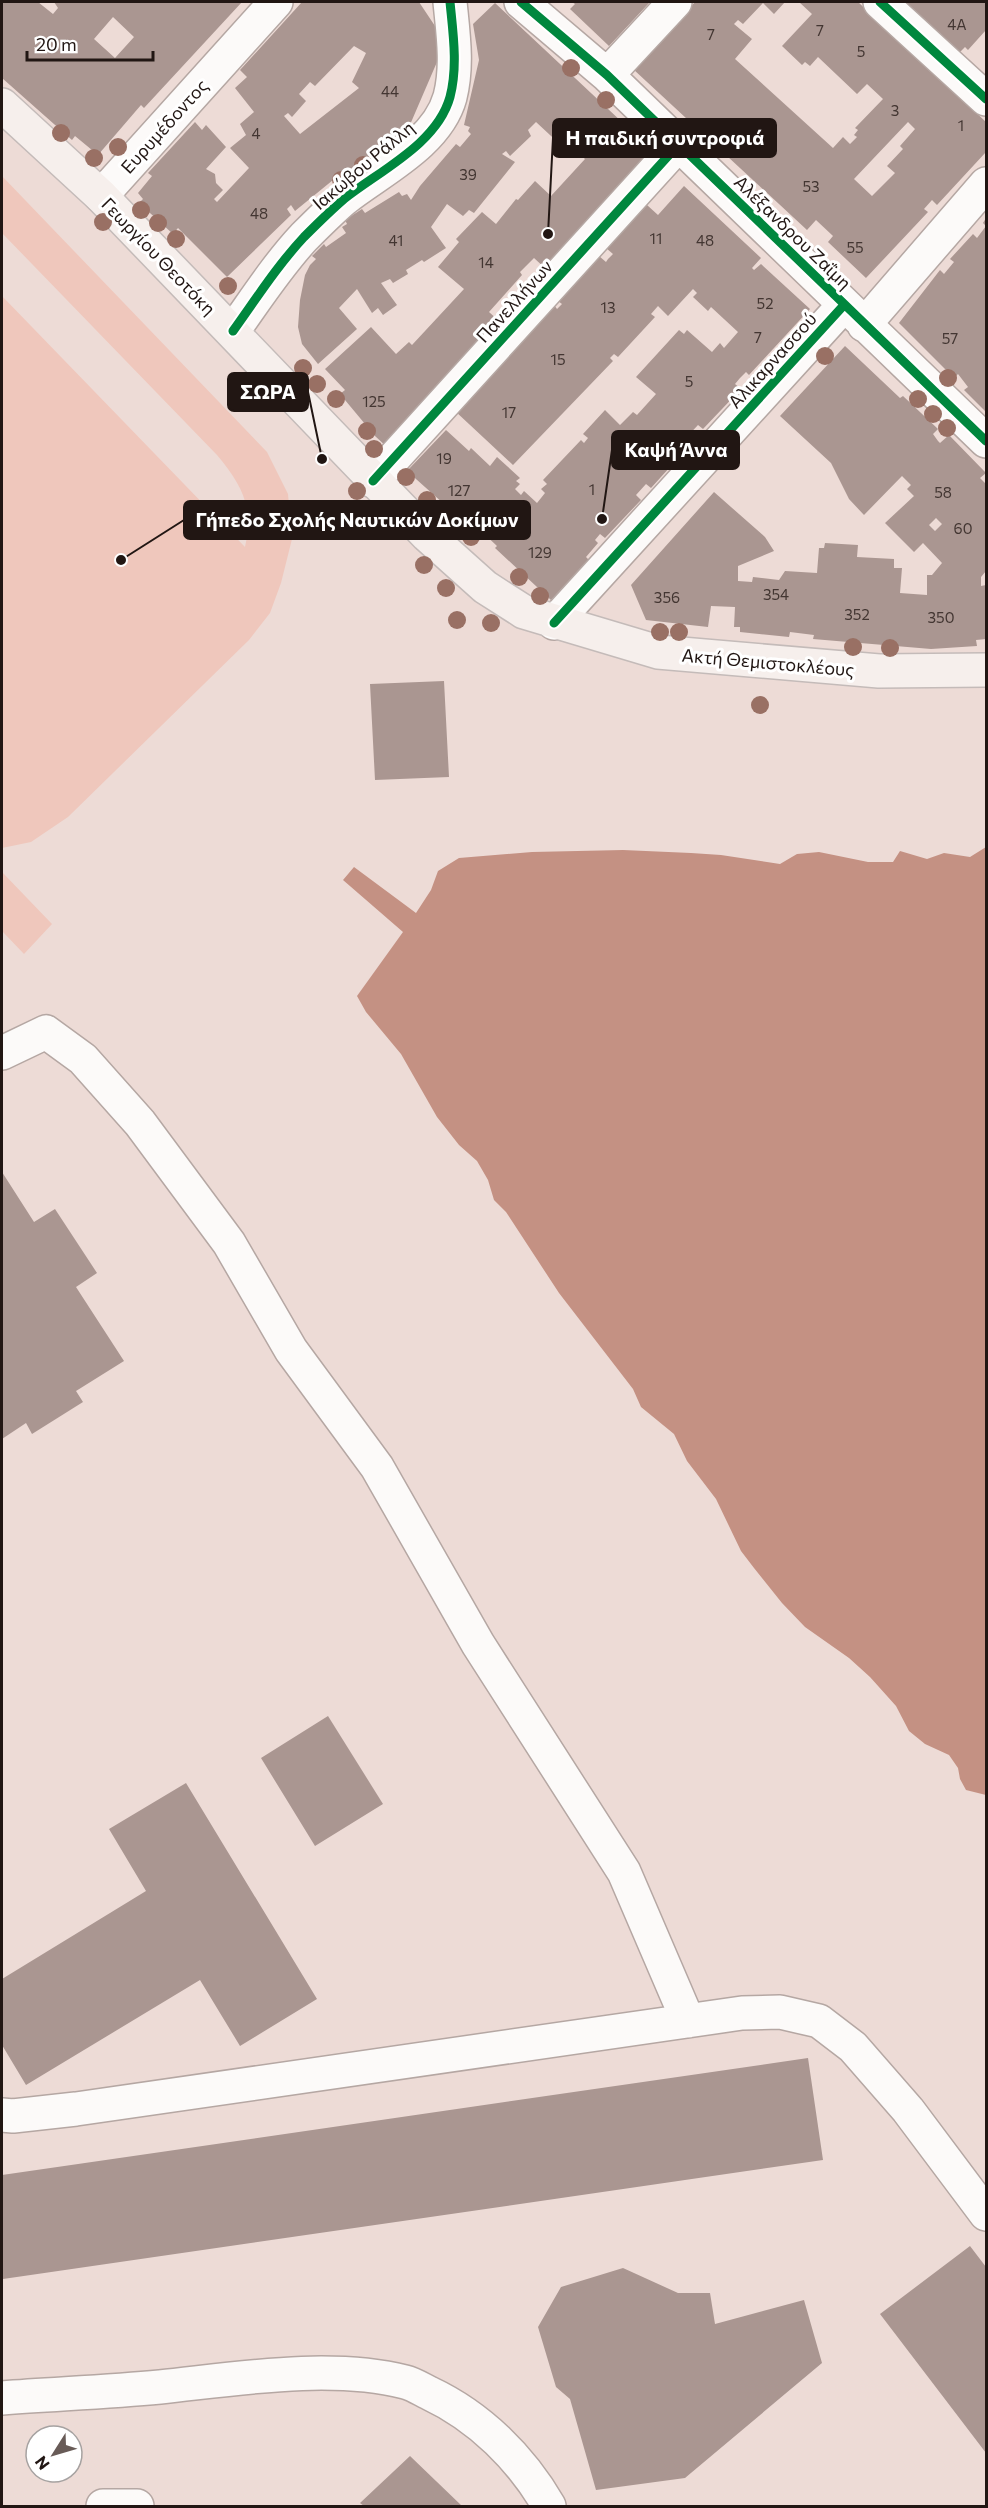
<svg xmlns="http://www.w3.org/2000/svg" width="988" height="2508" font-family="Commissioner,sans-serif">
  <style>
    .green { fill: #efc7bc }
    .water { fill: #c49183 }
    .building { fill: #aa9691; fill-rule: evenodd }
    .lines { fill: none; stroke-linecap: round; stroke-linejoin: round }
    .minor-casing { stroke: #b5a7a3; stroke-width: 36 }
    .major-casing { stroke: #c4bbb9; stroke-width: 36 }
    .minor { stroke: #fcfaf9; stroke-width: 33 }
    .major { stroke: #f6efec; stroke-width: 33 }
    .cycleway-casing { stroke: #fff; stroke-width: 13 }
    .cycleway { stroke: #00873e; stroke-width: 9 }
    .tree { fill: #997064 }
    .labels { text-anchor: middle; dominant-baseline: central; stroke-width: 6; stroke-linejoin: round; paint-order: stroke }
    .number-label { font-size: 15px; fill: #433632 }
    .street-label { font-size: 18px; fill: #211613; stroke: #fff }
    .leader { fill: none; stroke: #211613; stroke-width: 2 }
    .callout-dot { fill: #211613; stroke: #fff; stroke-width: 2 }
    .callout { fill: #211613; stroke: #211613; stroke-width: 2 }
    .callout-label { font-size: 20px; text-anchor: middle; font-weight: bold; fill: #fff }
  </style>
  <rect width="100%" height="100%" fill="#eddbd6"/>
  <path class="green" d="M2,176L267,452L288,494L292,539L281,583L270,613L249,640L68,817L31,842L2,848V296L245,547C254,507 242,485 217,455L2,233Z
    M2,872L52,924L24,954L2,931Z"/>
  <path class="water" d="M986,847V1795L966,1790L960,1779L958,1768L949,1755L925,1744L909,1731L896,1706L870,1677L849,1658L805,1627L782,1603L754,1568L741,1551L716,1499L687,1461L674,1434L641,1407L633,1389L559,1293L506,1212L494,1200L488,1180L477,1161L459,1145L437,1117L401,1054L366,1012L357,996L403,932L343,880L354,867L416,913L431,890L438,871L459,858L532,852L623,850L691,853L721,855L780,864L797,854L819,852L868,862H893L900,851L927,859L944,853L970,857Z"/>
  <path class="building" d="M2,2H38L53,14L58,8L54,2H242L144,108L141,105L98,155L75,136L72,140L2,78ZM113,17L134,37L115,58L94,39Z
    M302,2H419L437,29V62L406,134L333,180L295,211L291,205L287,209L291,215L227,277L178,228L173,234L139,203L143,199L138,193L152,176L148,173L195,122L202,130L206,125L226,147L206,169L215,174L216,183L223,190L214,199L217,202L249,168L230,148L246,135L240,124L254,112L235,88L247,77L240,70ZM354,46L366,53L352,82L359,88L300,134L284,116L288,113L292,117L306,101L299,94L310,82L315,86Z
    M572,2H650L609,46L570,9L575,4Z
    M695,2H785L774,14L763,3L743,24L738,20L734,24L752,39L735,59L833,148L843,137L850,144L857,137L854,135L858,130L855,128L883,99L867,84L857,94L818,57L810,66L805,62L802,65L782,46L812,14L799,2H858L986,122V152L937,205L932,200L924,209L928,212L866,278L828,242L833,236L816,220L807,230L633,69ZM908,122L915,129L900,146L903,149L887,166L895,173L872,196L854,179Z
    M902,2H986V30L968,50L965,47L960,52Z
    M495,3L655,153L547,270L534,258L520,272L522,275L489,312L499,321L388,448L375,436L340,394L345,390L325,369L371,327L396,354L409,342L412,345L464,289L438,267L459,242L456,239L482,212L496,224L516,199L518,200L535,181L551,196L585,159L570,145L564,148L536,122L528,130L531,136L510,156L506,151L502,154L515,162L474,213L469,210L463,216L447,204L431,227L446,248L424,262L422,260L406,270L408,274L393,283L390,279L381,283L397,305L383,315L378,308L372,313L357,289L339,308L357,329L318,364L302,344L298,327L300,300L305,275L310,265L316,259L312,256L324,244L326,247L346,233L342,227L347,224L345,220L362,209L365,213L399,192L402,196L407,194L411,200L420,186L456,144L460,147L471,134L468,131L470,127L464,125L479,60L473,24Z
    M684,186L761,258L752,268L754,270L761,264L810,309L749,375L746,372L740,378L735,384L741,389L703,429L698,425L684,440L690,445L651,488L646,484L636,495L641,500L605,538L600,534L595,540L598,543L586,557L589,560L551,600L495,548L497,546L479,529L484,523L480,518L471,528L407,471L446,430L469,451L471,448L490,466L497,457L520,478L516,481L520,484L515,489L521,495L524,491L537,503L545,493L541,489L547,484L543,480L581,440L584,443L588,438L583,434L605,410L620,425L633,412L637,415L656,394L636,377L679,330L684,334L687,330L712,352L720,343L724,348L738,332L711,307L708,311L693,297L697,293L693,289L668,316L658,306L651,314L655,317L618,357L614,354L610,358L613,361L513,465L455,411L554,305L557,309L562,304L558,301L599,256L606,262L608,259L613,254L606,248L647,205L658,215Z
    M986,218V412L964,390L968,387L958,374L954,378L899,323L940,270L944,274L954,262L950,259L973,234L977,238L986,226L983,223Z
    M845,346L900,398L903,396L938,429L933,434L938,441L940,443L949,435L986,473L980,478L985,483L986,481V571L981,577V586L986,585V639L976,640L977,646L931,649L813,639L814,635L790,632L789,637L740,632V627H734L735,607L711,606L708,627L646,620L631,585L714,492L765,537L774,551L738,566V581L752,582L753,577L779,580L785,571L817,573L819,548H824L825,543L858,545L857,557L894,559V568H902L900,593L927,595V575H932L942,563L923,543L914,552L885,523L914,496L907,489L911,485L902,476L864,515L849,499L831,463L780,416ZM936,518L942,524L935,531L929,525Z
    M444,681L449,777L375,780L370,684Z
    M2,1172L34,1222L55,1209L97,1273L76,1287L124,1361L76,1391L83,1402L32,1434L26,1423L2,1439Z
    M328,1716L383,1804L315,1846L261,1758Z
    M186,1783L317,1999L240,2046L200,1980L26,2085L2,2045V1979L146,1891L109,1829Z
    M808,2058L823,2160L3,2279L2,2175Z
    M970,2246L986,2267V2453L880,2314Z
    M623,2268L678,2293H710L715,2324L804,2300L822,2363L685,2478L596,2490L570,2399L556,2387L538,2327L561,2287Z
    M410,2456L462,2506H364L360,2503Z"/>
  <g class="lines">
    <g class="minor-casing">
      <path id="minor" d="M521,2L607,75L986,441
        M880,2L986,99
        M607,75L675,2
        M101,196L276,2
        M864,325L986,184
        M233,331C256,299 277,266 304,237C317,224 330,211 344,199C379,171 437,144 450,97C458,66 453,33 450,2
        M373,481L679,144
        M554,623L844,305
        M2,1053L46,1032L83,1059L140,1123L229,1243L291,1350L377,1467L478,1644L624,1872L688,2021
        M2,2115L13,2116L76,2109L742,2013L780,2012L819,2021L853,2047L908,2110L986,2214
        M2,2398C54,2394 107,2392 160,2387C236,2379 329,2363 405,2382C413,2384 421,2389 429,2393C480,2417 521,2458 549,2506
        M103,2506H137"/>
    </g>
    <g class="major-casing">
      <path id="major" d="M2,105L101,196L427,535L485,587L524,612L658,652L879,671L986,670"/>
    </g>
    <use href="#minor" class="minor"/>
    <use href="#major" class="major"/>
    <g class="cycleway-casing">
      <path id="cycleway" d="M521,2L607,75L986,441
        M880,2L986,99
        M233,331C256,299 277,266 304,237C317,224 330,211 344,199C379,171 437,144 450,97C458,66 453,33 450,2
        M373,481L679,144
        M554,623L844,305"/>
    </g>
    <use href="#cycleway" class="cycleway"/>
  </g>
  <g class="tree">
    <circle cx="571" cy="68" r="9"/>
    <circle cx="606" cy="100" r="9"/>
    <circle cx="61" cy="133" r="9"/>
    <circle cx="118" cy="147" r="9"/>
    <circle cx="94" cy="158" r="9"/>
    <circle cx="363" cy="165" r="9"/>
    <circle cx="341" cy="180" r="9"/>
    <circle cx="141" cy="210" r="9"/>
    <circle cx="103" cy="222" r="9"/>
    <circle cx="158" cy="223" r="9"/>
    <circle cx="176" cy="239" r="9"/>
    <circle cx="228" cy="286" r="9"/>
    <circle cx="825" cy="356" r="9"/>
    <circle cx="303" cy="368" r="9"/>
    <circle cx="948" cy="378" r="9"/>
    <circle cx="317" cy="384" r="9"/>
    <circle cx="336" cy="399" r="9"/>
    <circle cx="918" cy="399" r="9"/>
    <circle cx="933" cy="414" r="9"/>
    <circle cx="947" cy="428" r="9"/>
    <circle cx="367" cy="431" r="9"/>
    <circle cx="374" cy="449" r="9"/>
    <circle cx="406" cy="477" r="9"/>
    <circle cx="357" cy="491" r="9"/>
    <circle cx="427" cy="500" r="9"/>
    <circle cx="471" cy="537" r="9"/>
    <circle cx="424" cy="565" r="9"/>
    <circle cx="519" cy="577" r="9"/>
    <circle cx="446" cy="588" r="9"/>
    <circle cx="540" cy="596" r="9"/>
    <circle cx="457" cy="620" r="9"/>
    <circle cx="491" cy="623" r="9"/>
    <circle cx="660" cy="632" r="9"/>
    <circle cx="679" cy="632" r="9"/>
    <circle cx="853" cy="647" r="9"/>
    <circle cx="890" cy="648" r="9"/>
    <circle cx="760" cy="705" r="9"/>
  </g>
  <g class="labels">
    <g class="number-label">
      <text x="957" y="24">4A</text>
      <text x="820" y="30">7</text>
      <text x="711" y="34">7</text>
      <text x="861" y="51">5</text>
      <text x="390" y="91">44</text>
      <text x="895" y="110">3</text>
      <text x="961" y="125">1</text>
      <text x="256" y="133">4</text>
      <text x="468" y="174">39</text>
      <text x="811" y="186">53</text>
      <text x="259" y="213">48</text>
      <text x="656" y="238">11</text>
      <text x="396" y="240">41</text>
      <text x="705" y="240">48</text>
      <text x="855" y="247">55</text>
      <text x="486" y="262">14</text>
      <text x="765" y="303">52</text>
      <text x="608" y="307">13</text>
      <text x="758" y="337">7</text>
      <text x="950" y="338">57</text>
      <text x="558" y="359">15</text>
      <text x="689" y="381">5</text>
      <text x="374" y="401">125</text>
      <text x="509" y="412">17</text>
      <text x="444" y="458">19</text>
      <text x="592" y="489">1</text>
      <text x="459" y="490">127</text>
      <text x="943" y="492">58</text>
      <text x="963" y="528">60</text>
      <text x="540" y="552">129</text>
      <text x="776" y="594">354</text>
      <text x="667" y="597">356</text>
      <text x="857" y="614">352</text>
      <text x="941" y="617">350</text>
    </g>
    <g class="street-label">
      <text transform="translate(164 126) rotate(-48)">Ευρυμέδοντος</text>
      <text transform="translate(363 165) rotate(-40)">Ιακώβου Ράλλη</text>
      <text transform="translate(793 232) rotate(44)">Αλέξανδρου Ζαΐμη</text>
      <text transform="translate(159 256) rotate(46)">Γεωργίου Θεοτόκη</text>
      <text transform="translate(514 301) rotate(-48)">Πανελλήνων</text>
      <text transform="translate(772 360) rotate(-48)">Αλικαρνασσού</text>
      <text transform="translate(768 662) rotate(5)">Ακτή Θεμιστοκλέους</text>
    </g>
  </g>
  <path class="leader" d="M548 234L553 138M322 459L308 392M602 519L612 450M121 560L184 520"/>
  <g class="callout-dot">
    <circle cx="548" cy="234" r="6"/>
    <circle cx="322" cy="459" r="6"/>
    <circle cx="602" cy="519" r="6"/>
    <circle cx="121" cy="560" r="6"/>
  </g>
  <g class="callout">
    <rect x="553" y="119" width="223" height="38" rx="6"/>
    <rect x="228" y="373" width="80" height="38" rx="6"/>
    <rect x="612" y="431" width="127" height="38" rx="6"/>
    <rect x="184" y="501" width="346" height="38" rx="6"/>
  </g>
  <g class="callout-label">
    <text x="665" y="145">Η παιδική συντροφιά</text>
    <text x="268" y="399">ΣΩΡΑ</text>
    <text x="676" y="457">Καψή Άννα</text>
    <text x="357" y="527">Γήπεδο Σχολής Ναυτικών Δοκίμων</text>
  </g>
  <rect width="988" height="2508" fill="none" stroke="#211613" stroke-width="6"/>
  <g transform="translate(54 2454) rotate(233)"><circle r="28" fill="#ffffff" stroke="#a6a2a1" stroke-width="1.5"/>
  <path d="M0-4.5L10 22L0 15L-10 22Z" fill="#685b57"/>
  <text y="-9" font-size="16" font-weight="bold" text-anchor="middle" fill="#211613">N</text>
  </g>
  <path d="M27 51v9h126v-9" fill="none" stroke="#211613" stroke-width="3"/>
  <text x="36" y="51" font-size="18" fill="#211613" stroke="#ffffff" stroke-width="4.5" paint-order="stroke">20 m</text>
</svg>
